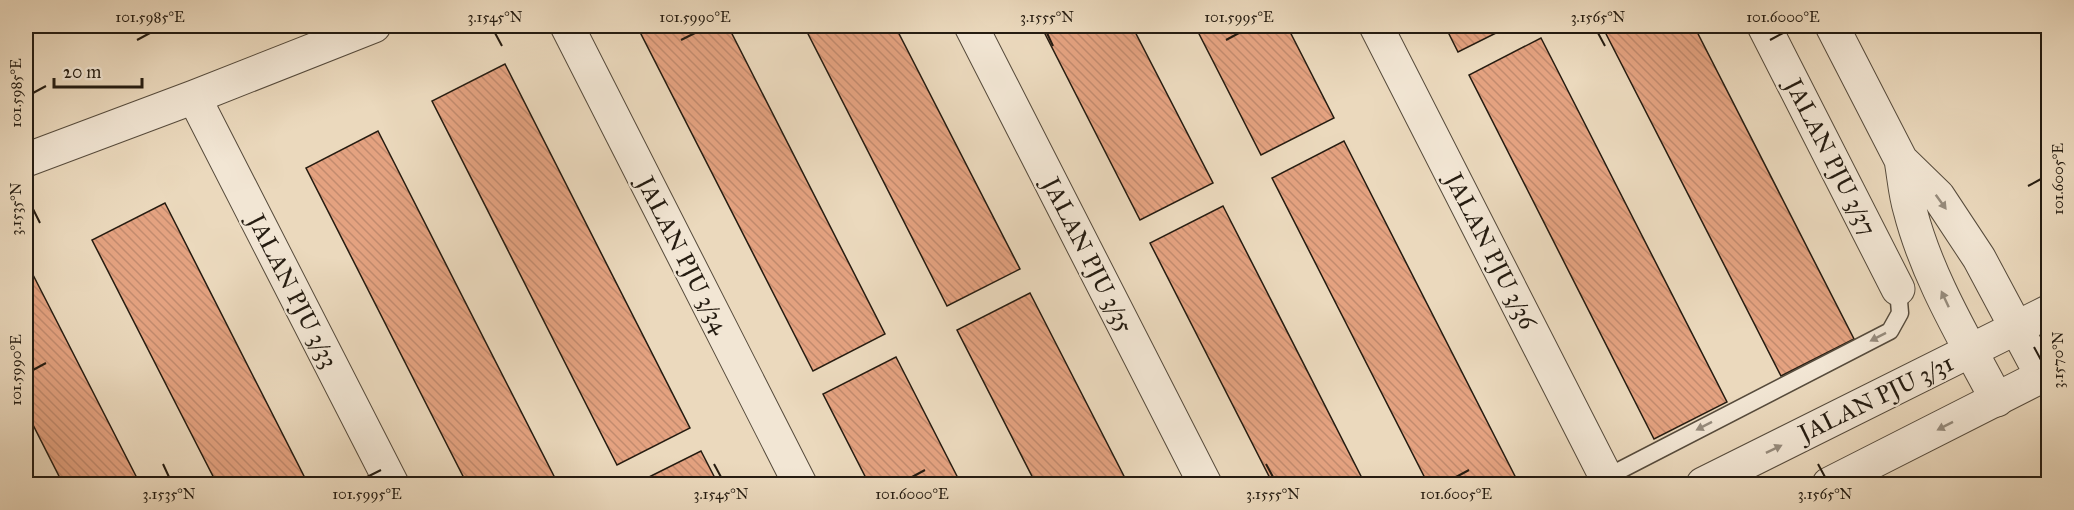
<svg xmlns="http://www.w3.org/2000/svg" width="2074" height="510" font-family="'IM FELL Great Primer',serif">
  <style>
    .building { fill: url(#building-back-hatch); stroke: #251c11; stroke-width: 1.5 }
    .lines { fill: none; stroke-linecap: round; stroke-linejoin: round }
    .service-casing { stroke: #564b3c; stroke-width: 19 }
    .minor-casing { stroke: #564b3c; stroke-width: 35 }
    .tertiary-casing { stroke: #564b3c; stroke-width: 35 }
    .service { stroke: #f2e6d4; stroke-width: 16 }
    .minor { stroke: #f2e6d4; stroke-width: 33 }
    .tertiary { stroke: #f2e6d4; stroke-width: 33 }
    .oneway { fill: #968b7c }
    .ticks { fill: none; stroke: #251c11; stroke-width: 2 }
    .labels { text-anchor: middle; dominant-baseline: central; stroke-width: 4.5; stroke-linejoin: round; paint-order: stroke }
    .street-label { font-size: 24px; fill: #251c11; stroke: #f2e6d4 }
    .neatline { fill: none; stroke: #251c11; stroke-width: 2 }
    .ticks-label { font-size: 15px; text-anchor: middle; fill: #251c11 }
  </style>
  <defs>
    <pattern id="building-back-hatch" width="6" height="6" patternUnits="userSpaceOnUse" patternTransform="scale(1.5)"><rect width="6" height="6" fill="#e4a280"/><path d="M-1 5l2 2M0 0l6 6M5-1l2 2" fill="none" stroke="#c38b6e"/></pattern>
  </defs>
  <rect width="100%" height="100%" fill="#ebd9bd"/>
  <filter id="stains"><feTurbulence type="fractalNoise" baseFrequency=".00333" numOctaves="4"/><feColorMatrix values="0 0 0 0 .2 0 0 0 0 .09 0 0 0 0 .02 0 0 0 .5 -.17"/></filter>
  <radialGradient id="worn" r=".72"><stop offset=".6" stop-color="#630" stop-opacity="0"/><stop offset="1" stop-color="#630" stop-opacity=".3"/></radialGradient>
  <path class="building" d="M654,26H728L885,334L813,371L640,32Z
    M804,26H895L1020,269L947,306Z
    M1041,26H1132L1213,183L1140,220Z
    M1195,26H1287L1334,118L1261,155Z
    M1445,26H1510L1458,52Z
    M1602,26H1694L1854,339L1781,376Z
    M1541,38L1727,402L1654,439L1469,75Z
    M505,64L690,428L617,465L432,101Z
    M378,131L558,484H467L306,168Z
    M1344,141L1519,484H1428L1272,178Z
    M165,203L308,484H217L92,240Z
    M1223,206L1365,484H1273L1150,243Z
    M29,267L140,484H63L26,411V269Z
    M1030,293L1128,484H1036L957,330Z
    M896,357L961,484H869L823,394Z
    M701,451L718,484H635Z"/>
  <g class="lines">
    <g class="service-casing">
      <path id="service" d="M1603,479L1890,331L1900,313L1898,289"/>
    </g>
    <g class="minor-casing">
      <path id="minor" d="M567,26L800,484
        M971,26L1205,484
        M1376,26L1606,477
        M1764,26L1898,289
        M1832,26L1901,160L1938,196L1979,258L2042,376
        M194,97L392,484
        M26,160L194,97L374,26
        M1901,160C1904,176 1905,194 1910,210C1927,277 1965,339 1997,400"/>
    </g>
    <g class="tertiary-casing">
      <path id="tertiary" d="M1703,484L2048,312
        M1829,484L2048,373"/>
    </g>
    <use href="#service" class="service"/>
    <use href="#minor" class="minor"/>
    <use href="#tertiary" class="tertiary"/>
  </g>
  <defs><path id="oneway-solid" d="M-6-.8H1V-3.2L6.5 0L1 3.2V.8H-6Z" transform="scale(1.5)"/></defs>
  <g class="oneway">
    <use href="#oneway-solid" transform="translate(1941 202) rotate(54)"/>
    <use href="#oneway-solid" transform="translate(1945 299) rotate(-115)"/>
    <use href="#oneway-solid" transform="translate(1878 337) rotate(153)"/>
    <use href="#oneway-solid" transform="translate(1704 426) rotate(153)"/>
    <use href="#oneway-solid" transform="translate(1945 426) rotate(153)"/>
    <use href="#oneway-solid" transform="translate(1774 449) rotate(-26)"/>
  </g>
  <path class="ticks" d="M495,33L502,46M1047,33L1053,46M1598,33L1605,46M137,40L150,33M681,40L695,33M1226,40L1239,33M1770,40L1783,33M33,93L46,86M2028,186L2041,179M33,209L40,223M2034,347L2041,360M33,370L46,363M163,464L169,477M714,464L721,477M1266,464L1273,477M1818,464L1825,477M367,477L381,470M912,477L925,470M1456,477L1469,470"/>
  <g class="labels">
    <g class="street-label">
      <text transform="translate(1831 157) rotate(63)">JALAN PJU 3/37</text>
      <text transform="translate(1491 251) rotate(63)">JALAN PJU 3/36</text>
      <text transform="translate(683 255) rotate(63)">JALAN PJU 3/34</text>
      <text transform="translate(1088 255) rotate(63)">JALAN PJU 3/35</text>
      <text transform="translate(293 291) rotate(63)">JALAN PJU 3/33</text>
      <text transform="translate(1876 398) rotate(-26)">JALAN PJU 3/31</text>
    </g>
  </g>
  <rect width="2074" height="510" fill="none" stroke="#ebd9bd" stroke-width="66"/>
  <path d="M54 78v9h88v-9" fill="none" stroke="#251c11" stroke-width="3"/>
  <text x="63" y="78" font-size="18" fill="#251c11" stroke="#f2e6d4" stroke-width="4.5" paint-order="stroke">20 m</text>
  <rect x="33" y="33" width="2008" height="444" class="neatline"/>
  <g class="ticks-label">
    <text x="150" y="22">101.5985°E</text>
    <text x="495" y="22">3.1545°N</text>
    <text x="695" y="22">101.5990°E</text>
    <text x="1047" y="22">3.1555°N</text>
    <text x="1239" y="22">101.5995°E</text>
    <text x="1598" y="22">3.1565°N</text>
    <text x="1783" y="22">101.6000°E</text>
    <text transform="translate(16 93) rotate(-90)" y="5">101.5985°E</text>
    <text transform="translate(2058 179) rotate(-90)" y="5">101.6005°E</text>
    <text transform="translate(16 209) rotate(-90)" y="5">3.1535°N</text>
    <text transform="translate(2058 360) rotate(-90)" y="5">3.1570°N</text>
    <text transform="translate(16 370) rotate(-90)" y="5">101.5990°E</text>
    <text x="169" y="499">3.1535°N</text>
    <text x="367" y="499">101.5995°E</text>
    <text x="721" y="499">3.1545°N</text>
    <text x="912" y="499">101.6000°E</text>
    <text x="1273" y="499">3.1555°N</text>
    <text x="1456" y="499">101.6005°E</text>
    <text x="1825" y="499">3.1565°N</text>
  </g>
  <rect width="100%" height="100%" filter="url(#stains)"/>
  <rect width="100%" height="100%" fill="url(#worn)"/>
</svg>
